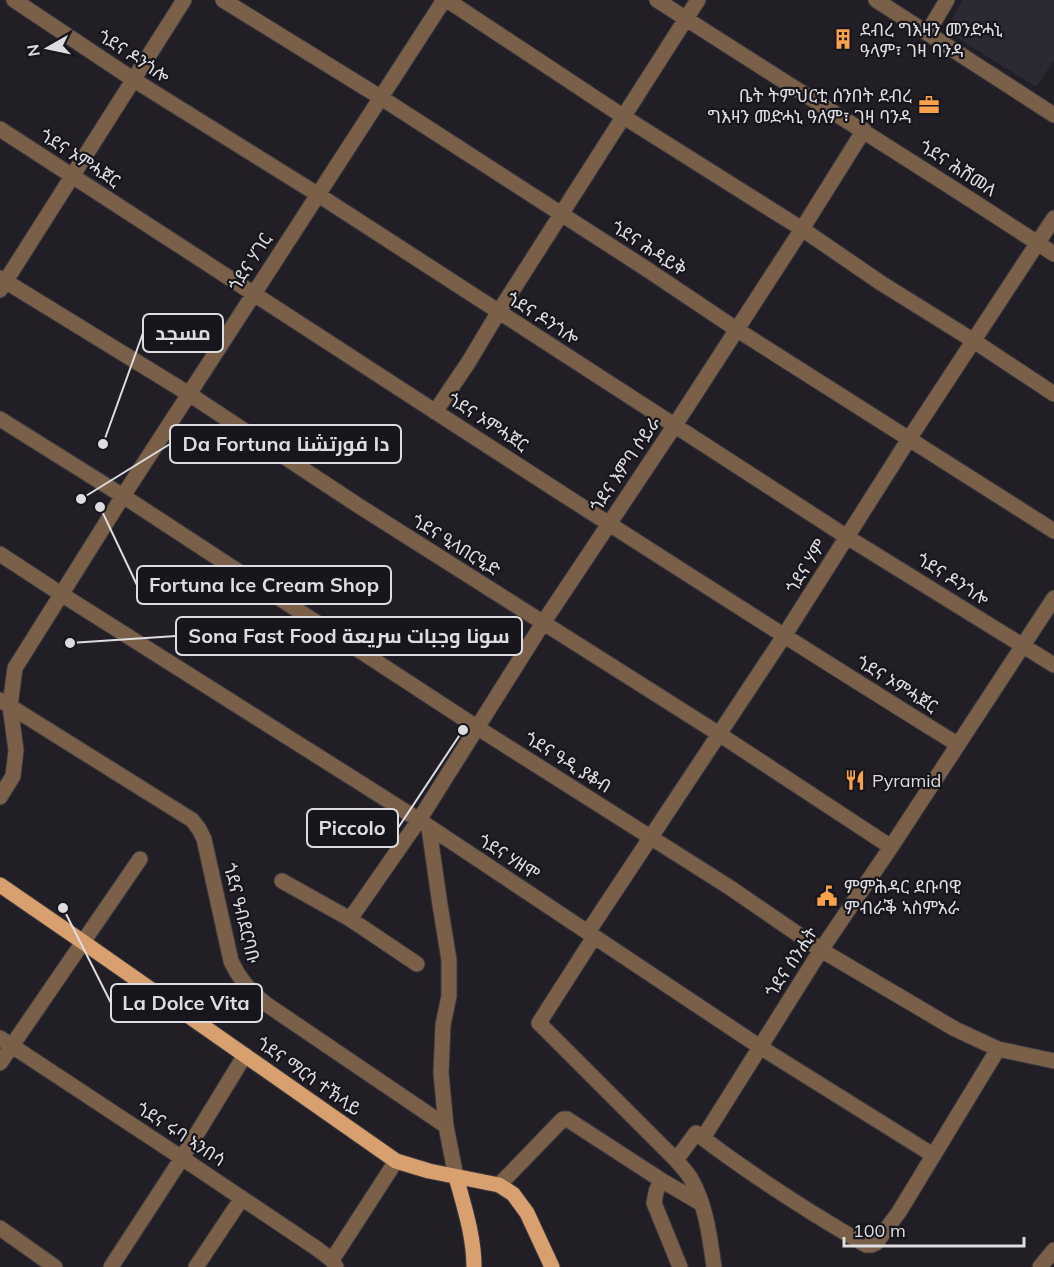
<svg xmlns="http://www.w3.org/2000/svg" width="1054" height="1267" font-family="Mulish,Cairo,'Noto Sans Ethiopic',sans-serif">
  <style>
    .built { fill: #2c2934 }
    .lines { fill: none; stroke-linecap: round; stroke-linejoin: round }
    .minor-casing { stroke: #3b393f; stroke-width: 17 }
    .major-casing { stroke: #3b393f; stroke-width: 17 }
    .minor { stroke: #7b6049; stroke-width: 15 }
    .major { stroke: #d8a06e; stroke-width: 15 }
    .labels { text-anchor: middle; dominant-baseline: central; stroke-width: 4.5; stroke-linejoin: round; paint-order: stroke }
    .poi-label { font-size: 18px; fill: #dddce0; stroke: #17161c; text-anchor: start }
    .street-label { font-size: 18px; fill: #dddce0; stroke: #17161c }
    .leader { fill: none; stroke: #dddce0; stroke-width: 2 }
    .callout-dot { fill: #dddce0; stroke: #17161c; stroke-width: 2 }
    .callout { fill: #17161c; stroke: #dddce0; stroke-width: 2 }
    .callout-label { font-size: 20px; text-anchor: middle; font-weight: bold; fill: #dddce0 }
  </style>
  <rect width="100%" height="100%" fill="#211f25"/>
  <path class="built" d="M963,0H1054V60L1036,87L945,30Z"/>
  <g class="lines">
    <g class="minor-casing">
      <path id="minor" d="M14,0L134,80L317,194L847,537L1054,665
        M223,0L380,97L645,268L736,329L1054,531
        M447,0L624,117L802,229L881,283L974,341L1054,394
        M657,0C789,86 923,167 1054,254
        M876,0L1054,115
        M928,32L947,0
        M0,129C318,335 635,544 957,744
        M0,278L189,394L359,506L719,734L891,847
        M0,290L184,0
        M435,412L468,363L498,313L698,0
        M0,419L123,496L478,728L729,887L821,950L955,1029L998,1049L1054,1061
        M0,554L61,594L419,820L760,1047L933,1155
        M0,700L192,820L199,829L204,839L231,961C240,980 250,991 266,1004L446,1126
        M0,797L13,776L16,750L10,706L15,668L123,496L444,0
        M429,828L440,905L449,960V996L443,1025L441,1073L446,1126L456,1177
        M282,881L350,919L417,964
        M350,919L419,820L543,623L675,425L802,229L864,130
        M588,932L784,636L909,439L1054,218
        M594,937L539,1023L676,1160C681,1166 687,1172 691,1179C706,1205 710,1238 714,1267
        M0,1038L182,1158L316,1248L332,1260L336,1267
        M0,1063L140,859
        M703,1138L821,950L891,847L1054,598
        M676,1160L696,1133C750,1174 807,1211 866,1245H871L876,1243L899,1212L998,1049
        M661,1180L656,1192L654,1203L680,1267
        M499,1185L563,1119H567L661,1180L702,1204
        M0,1228L55,1267
        M332,1260L396,1161
        M111,1267L182,1158L245,1055
        M196,1267L242,1198
        M1040,1267L1054,1250"/>
    </g>
    <g class="major-casing">
      <path id="major" d="M0,885L83,942L396,1161L429,1171L499,1185L513,1194L527,1213L552,1267
        M456,1177C464,1206 474,1236 474,1267"/>
    </g>
    <use href="#minor" class="minor"/>
    <use href="#major" class="major"/>
  </g>
  <defs>
    <g id="building-bare" transform="scale(1.62)"><path d="M-4-6H4V6H1V3H-1V6H-4ZM-2.5-4.3h1.7v1.8h-1.7ZM.8-4.3h1.7v1.8H.8ZM-2.5-1h1.7V.8h-1.7ZM.8-1h1.7V.8H.8Z" fill="#f8a04b" stroke="#17161c" stroke-width="2.5" paint-order="stroke"/></g>
    <g id="office-bare" transform="scale(1.62)"><path d="M-6-3h4V-5.5h4V-3h4V5H-6ZM-1-4.5V-3h2v-1.5ZM-6 0V1H6V0Z" fill="#f8a04b" stroke="#17161c" stroke-width="2.5" paint-order="stroke"/></g>
    <g id="restaurant-bare" transform="scale(1.62)"><path d="M-5-6h1v4h1v-4h1v4h1v-4h1v5L-1.5 .5V6h-2V.5L-5-1ZM5-6V6H3V1.5H1.5Q1.5-4 5-6Z" fill="#f8a04b" stroke="#17161c" stroke-width="2.5" paint-order="stroke"/></g>
    <g id="civic-bare" transform="scale(1.62)"><path d="M-.6-6.5H3V-4.5H.6V-3L4-1V1h2V6H-6V1h2V-1L-.6-3ZM-1.2 2.5V6h2.4V2.5Z" fill="#f8a04b" stroke="#17161c" stroke-width="2.5" paint-order="stroke"/></g>
  </defs>
  <g fill-rule="evenodd">
    <use href="#building-bare" x="843" y="39"/>
    <use href="#office-bare" x="929" y="105"/>
    <use href="#restaurant-bare" x="855" y="780"/>
    <use href="#civic-bare" x="827" y="896"/>
  </g>
  <g class="labels">
    <g class="poi-label">
      <text x="860" y="29">ደብረ ግእዛን መንድሓኒ<tspan x="860" dy="21">ዓላም፣ ገዛ ባንዳ</tspan></text>
      <text x="912" y="95" text-anchor="end">ቤት ትምህርቲ ሰንበት ደብረ<tspan x="912" dy="21">ግእዛን መድሓኒ ዓለም፣ ገዛ ባንዳ</tspan></text>
      <text x="872" y="780">Pyramid</text>
      <text x="844" y="886">ምምሕዳር ደቡባዊ<tspan x="844" dy="21">ምብራቕ ኣስምአራ</tspan></text>
    </g>
    <g class="street-label">
      <text transform="translate(134 56) rotate(33)">ጎደና ዶንጎሎ</text>
      <text transform="translate(80 158) rotate(33)">ጎደና ኦምሓጀር</text>
      <text transform="translate(958 168) rotate(33)">ጎደና ሕሽመለ</text>
      <text transform="translate(649 248) rotate(33)">ጎደና ሕዳይቅ</text>
      <text transform="translate(250 262) rotate(-58)">ጎደና ሃገር</text>
      <text transform="translate(543 318) rotate(32)">ጎደና ዶንጎሎ</text>
      <text transform="translate(488 422) rotate(33)">ጎደና ኦምሓጀር</text>
      <text transform="translate(625 464) rotate(-56)">ጎደና እምባ ሶይራ</text>
      <text transform="translate(456 545) rotate(32)">ጎደና ዒላበርዒድ</text>
      <text transform="translate(806 566) rotate(-58)">ጎደና ሃም</text>
      <text transform="translate(953 579) rotate(32)">ጎደና ዶንጎሎ</text>
      <text transform="translate(897 684) rotate(32)">ጎደና ኦምሓጀር</text>
      <text transform="translate(568 762) rotate(32)">ጎደና ዓዲ ያቆብ</text>
      <text transform="translate(509 857) rotate(33)">ጎደና ሃዘሞ</text>
      <text transform="translate(242 913) rotate(76)">ጎደና ዓብደርባቡ</text>
      <text transform="translate(791 962) rotate(-57)">ጎደና ሰንሒት</text>
      <text transform="translate(309 1076) rotate(35)">ጎደና ማርሳ ተኽላይ</text>
      <text transform="translate(181 1134) rotate(33)">ጎደና ሩባ ኣንበሳ</text>
    </g>
  </g>
  <path class="leader" d="M103 444L143 333M81 499L170 444M100 507L137 585M70 643L176 636M463 730L398 828M63 908L111 1003"/>
  <g class="callout-dot">
    <circle cx="103" cy="444" r="6"/>
    <circle cx="81" cy="499" r="6"/>
    <circle cx="100" cy="507" r="6"/>
    <circle cx="70" cy="643" r="6"/>
    <circle cx="463" cy="730" r="6"/>
    <circle cx="63" cy="908" r="6"/>
  </g>
  <g class="callout">
    <rect x="143" y="314" width="80" height="38" rx="6"/>
    <rect x="170" y="425" width="231" height="38" rx="6"/>
    <rect x="137" y="566" width="254" height="38" rx="6"/>
    <rect x="176" y="617" width="346" height="38" rx="6"/>
    <rect x="307" y="809" width="91" height="38" rx="6"/>
    <rect x="111" y="984" width="151" height="38" rx="6"/>
  </g>
  <g class="callout-label">
    <text x="183" y="340">مسجد</text>
    <text x="286" y="451">Da Fortuna دا فورتشنا</text>
    <text x="264" y="592">Fortuna Ice Cream Shop</text>
    <text x="349" y="643">Sona Fast Food سونا وجبات سريعة</text>
    <text x="352" y="835">Piccolo</text>
    <text x="186" y="1010">La Dolce Vita</text>
  </g>
  <g transform="translate(48 48) rotate(261)" stroke="#17161c" stroke-width="4.5" paint-order="stroke">
  <path d="M0-4.5L10 22L0 15L-10 22Z" fill="#dddce0"/>
  <text y="-9" font-size="16" font-weight="bold" text-anchor="middle" fill="#dddce0">N</text>
  </g>
  <path d="M844 1237v9h180v-9" fill="none" stroke="#dddce0" stroke-width="3"/>
  <text x="853" y="1237" font-size="18" fill="#dddce0" stroke="#17161c" stroke-width="4.5" paint-order="stroke">100 m</text>
</svg>
